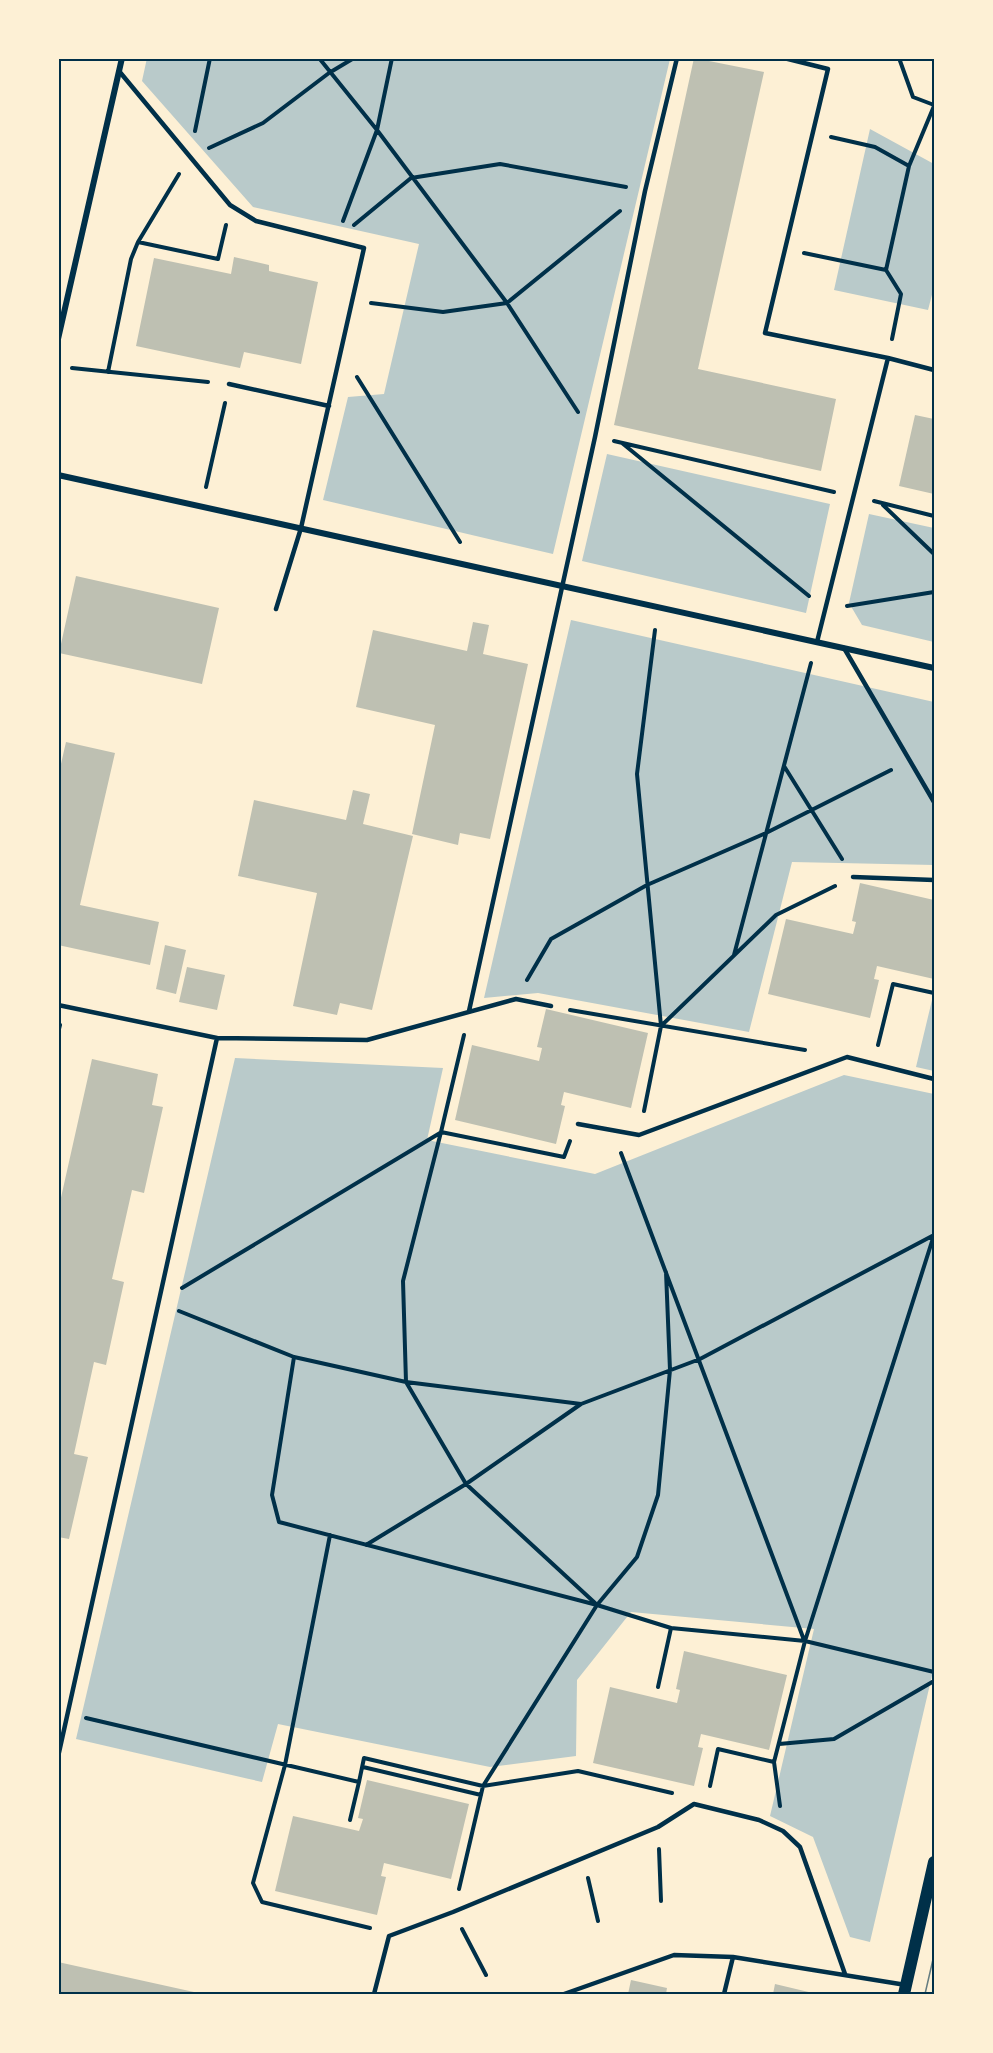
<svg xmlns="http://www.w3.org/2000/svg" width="993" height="2053" font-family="Bitter,serif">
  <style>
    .green { fill: #b9caca }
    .building { fill: #bec0b2 }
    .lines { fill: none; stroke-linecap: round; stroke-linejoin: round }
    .path { stroke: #003049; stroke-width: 4 }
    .service { stroke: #003049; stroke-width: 4.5 }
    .minor { stroke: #003049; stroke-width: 6 }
    .secondary { stroke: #003049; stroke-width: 12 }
    .tram { stroke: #657d81; stroke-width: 1.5 }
    .neatline { fill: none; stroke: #003049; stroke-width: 2 }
  </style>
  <rect width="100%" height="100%" fill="#fdf0d5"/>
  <path class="green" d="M147,58L670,59L553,554L323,500L348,397L384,394L419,244L253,207L142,81Z
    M870,129L934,164V287L928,310L834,290Z
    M607,454L830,504L806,613L582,561Z
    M869,514L934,528V642L862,625L849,603Z
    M571,620L934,702V865L792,862L749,1032L538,993L484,998Z
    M932,1000L934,1001V1071L916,1067Z
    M235,1058L443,1068L427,1140L595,1174L844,1075L934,1094V1667L870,1942L850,1937L813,1837L770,1816L814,1629L631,1612L577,1680L576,1756L490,1767L278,1724L262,1782L76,1739Z"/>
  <path class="building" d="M694,58L764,72L698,369L836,399L821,471L614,425Z
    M234,257L269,265V271L318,282L301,364L244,352L240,368L136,346L154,258L231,274Z
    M915,415L934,419V494L899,486Z
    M76,576L219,608L202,684L59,653Z
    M473,622L489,625L483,654L528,664L490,839L460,833L458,845L412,834L435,725L356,707L373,630L467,651Z
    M66,742L115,753L80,905L159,922L150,965L58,945V777Z
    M353,790L370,794L363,824L413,836L372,1010L340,1003L337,1015L293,1006L317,893L238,876L254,800L346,820Z
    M860,883L934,900V979L877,966L874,979L879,980L870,1018L768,994L786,919L853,934L856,922L852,921Z
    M165,945L186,950L176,994L156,989Z
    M187,967L225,975L217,1010L179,1002Z
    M546,1009L648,1033L631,1108L564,1092L561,1105L565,1106L556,1144L455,1120L472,1045L539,1061L542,1048L537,1047Z
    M92,1059L158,1074L152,1105L163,1107L144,1193L132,1190L112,1279L124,1282L106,1365L94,1362L74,1454L88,1457L69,1539L58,1537V1211Z
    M684,1651L787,1675L769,1750L701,1734L698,1747L703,1748L694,1786L593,1763L610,1687L677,1703L680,1690L676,1689Z
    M367,1780L469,1804L451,1879L384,1863L381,1876L386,1877L377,1915L275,1891L293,1816L359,1831L363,1819L358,1818Z
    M58,1962L203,1994H58Z
    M631,1980L667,1988L666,1994H628Z
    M775,1984L817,1994H773Z"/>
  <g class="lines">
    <path class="path" d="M319,58L377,130L507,303L578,412
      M899,58L913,97L934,105
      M195,131L210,58
      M831,137L875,147L909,166
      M209,148L263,123L329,73L354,58
      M343,221L377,130L392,58
      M354,225L411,178L500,164L626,187
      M138,242L218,259L226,225
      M804,253L886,270
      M371,303L443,312L507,303L620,211
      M892,339L901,294L886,270L909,166L934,106
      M72,368L208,382
      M108,372L131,259L138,242L179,174
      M357,377L460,542
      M614,441L834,492
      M622,443L809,596
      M206,487L225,403
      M874,501L934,516
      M883,505L934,554
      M847,606L934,592
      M784,766L842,859
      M734,955L811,663
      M527,980L551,939L647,885L766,833L891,770
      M570,1010L805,1050
      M661,1026L776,915L835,886
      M58,1033L60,1025
      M464,1035L441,1132L564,1157L570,1141
      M878,1045L893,984L934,993
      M644,1111L661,1026L637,774L655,630
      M441,1132L403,1281L406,1382L466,1484L595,1603
      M621,1153L804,1640
      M182,1288L440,1133
      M179,1311L294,1357L406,1382L581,1404
      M294,1357L272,1495L279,1522L597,1605L671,1628
      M330,1535L285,1765L253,1883L262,1902L370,1928
      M366,1545L466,1484L581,1404L700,1359L934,1235
      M658,1687L671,1628L805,1641L934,1672
      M86,1718L359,1782L364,1758L483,1786L578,1771L672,1793
      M779,1744L834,1739L934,1681
      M774,1762L805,1641L934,1235
      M363,1767L481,1795
      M710,1786L718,1749L774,1762L780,1806
      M350,1820L359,1782
      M659,1849L661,1901
      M588,1878L598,1921
      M459,1889L483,1786L597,1605L637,1557L658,1495L670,1370L666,1272
      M462,1929L486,1975"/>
    <path class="service" d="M784,58L828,69L765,333L888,358L934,370
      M119,71L230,205L256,221L364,248L301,528L276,609
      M229,384L329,406
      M817,642L888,358
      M844,648L934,802
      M853,877L934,880
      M58,1005L217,1038L367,1040L516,999L551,1006
      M469,1011L595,437L645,191L677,58
      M578,1124L639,1135L847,1057L934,1079
      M58,1757L217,1038
      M374,1994L389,1936L453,1912L658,1827L694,1804L759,1820L783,1831L800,1847L845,1974
      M564,1994L674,1955L733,1957
      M724,1994L733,1957L906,1985"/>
    <path class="minor" d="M58,339L122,58
      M58,475L934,668"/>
    <path class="secondary" d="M904,1994L934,1862"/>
    <path class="tram" d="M925,1994L934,1955"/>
  </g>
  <rect width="993" height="2053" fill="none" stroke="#fdf0d5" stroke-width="120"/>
  <rect x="60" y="60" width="873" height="1933" class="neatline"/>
</svg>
